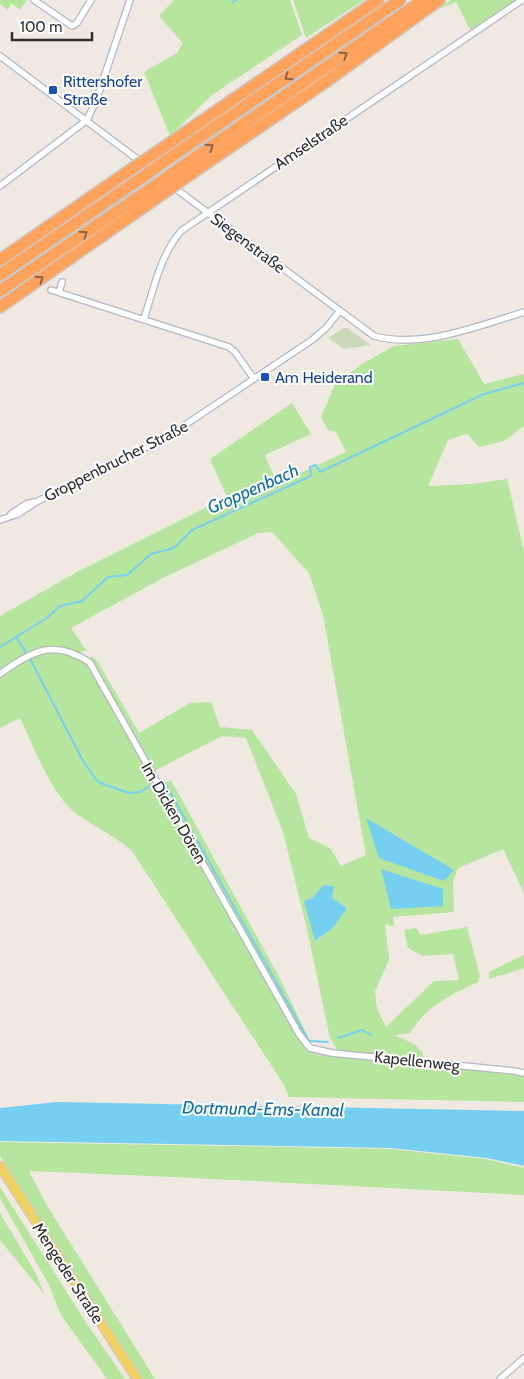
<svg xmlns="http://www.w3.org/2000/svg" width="524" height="1379" font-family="Cabin,sans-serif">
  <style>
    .green { fill: #b6e59e; fill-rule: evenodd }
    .cemetery { fill: #c8d9b8 }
    .water { fill: #75cff0 }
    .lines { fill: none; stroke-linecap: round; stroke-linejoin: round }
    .stream { stroke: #75cff0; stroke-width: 2 }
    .minor-casing { stroke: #b4b7c1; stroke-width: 8 }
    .primary-casing { stroke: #c9c9c9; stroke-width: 11 }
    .motorway-casing { stroke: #c9c9c9; stroke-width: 14 }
    .minor { stroke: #fff; stroke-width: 5.5 }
    .primary { stroke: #f2d163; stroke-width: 9 }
    .motorway { stroke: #ffa35c; stroke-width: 11 }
    .motorway-bridge-casing { stroke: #c9c9c9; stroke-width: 14; stroke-linecap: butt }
    .motorway-bridge { stroke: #ffa35c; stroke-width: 11 }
    .oneway { stroke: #8c6343 }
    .transit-dot { fill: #1a4fb4; stroke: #fff; stroke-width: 2 }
    .labels { text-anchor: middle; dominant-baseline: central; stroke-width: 4; stroke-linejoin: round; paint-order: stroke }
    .transit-label { font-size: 16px; fill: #164399; stroke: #fff; text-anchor: start }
    .street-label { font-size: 16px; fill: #2e2e2e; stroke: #fff }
    .water-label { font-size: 18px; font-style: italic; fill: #0d6fa3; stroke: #fff }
  </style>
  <rect width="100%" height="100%" fill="#efe9e1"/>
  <path class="green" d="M0,0H27L20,10L11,3L8,10L0,4Z
    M174,0H290L302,35L212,95L170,136L144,72L177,53L183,43L159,16Z
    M293,0H364L306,38Z
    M451,0H517L470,30L456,2L438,9Z
    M458,339L484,384L524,374V426L504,441L479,447L467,434L448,440L428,486L473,484L507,479L524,551V893L503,849L458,868L453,881L454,912L393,917L394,927L385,924L389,960L375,991L377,1009L386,1027L434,981L459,980L453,954L423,956L408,948L404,930L416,928L421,935L467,927L480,976L478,982C451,995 426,1006 410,1033L395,1035L416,1045L423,1054L422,1060L338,1051L330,1038L307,929L283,832L246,738L222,736L154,771L137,741L146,768L308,1051L315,1054L514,1072L524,1075V1102L289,1097L284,1085L132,851C114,834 90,826 71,809C51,792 32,743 20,718L0,728V616L77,572L227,497L210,459L292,403L311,434L265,455L277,484L346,452L336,432L328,430L321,417L335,385L362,364L394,346ZM272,532L309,573L323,615L366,855L341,866L330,848L309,838L296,794L252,730L220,727L211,702L190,703L139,733L98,662L92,656L89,659L98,672C72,651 61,647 28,656L27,653L48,647L80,653L86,650L71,628L163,578L258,533ZM323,885L333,886L332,898L347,908L333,928L316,941L304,901L312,898Z
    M171,780L279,977L310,1041L307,1042L160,786Z
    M524,955V968L489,979V972Z
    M0,1142L391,1149L486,1159L524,1168V1195L174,1177L29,1171L46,1204L155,1379H143L0,1156Z
    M0,1187L87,1324L125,1379H107L61,1315L48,1283L0,1198Z
    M0,1213L34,1270L45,1295L0,1240Z"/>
  <path class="cemetery" d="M344,328H347L371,345L344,349L328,338Z"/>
  <path class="water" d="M366,818L454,870L444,881L379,858Z
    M381,869L443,889V906L391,909Z
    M323,885L334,886L332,898L347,908L333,928L315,941L304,901L312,898Z
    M57,1102L524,1111V1166L487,1158L391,1148L0,1141V1108Z"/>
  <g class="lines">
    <path class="stream" d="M233,2L236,0
      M16,637L27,654
      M0,647L47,618L60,606L82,601L108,577L127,575L151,554L174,548L192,530L311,476L310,467L316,465L320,472L484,394L524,383
      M29,657L83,761L98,782L129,793L140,792L154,784
      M159,782L164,781L309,1041L328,1042
      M338,1038L362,1030L371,1035"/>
    <g class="minor-casing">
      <path id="minor" d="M34,0L72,26L77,23L91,0
        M0,56L165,180
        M0,186L87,120L96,101L130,0
        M172,186L374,336C422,349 478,326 524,312
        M51,290L229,347L235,352L254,379
        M59,292L62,282
        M144,319C154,288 160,256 181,231L522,0
        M11,514L26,504L35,502
        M0,520L18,514L36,502L167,437L312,340L326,328L339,312
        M0,674C31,651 55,638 90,663L299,1034L310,1048L332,1053L514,1071L524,1073
        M500,1379L524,1358"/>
    </g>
    <g class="primary-casing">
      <path id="primary" d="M0,1166L137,1379"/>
    </g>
    <g class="motorway-casing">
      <path id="motorway" d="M148,158L378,0
        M158,166L400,0
        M170,175L423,0
        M179,182L324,83L439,0
        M0,260L136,166
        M0,275L147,174
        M0,291L159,183
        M0,307L168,190"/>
    </g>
    <use href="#minor" class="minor"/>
    <use href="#primary" class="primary"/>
    <use href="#motorway" class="motorway"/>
    <g class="motorway-bridge-casing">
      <path id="motorway-bridge" d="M136,166L148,158
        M147,174L158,166
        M159,183L170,175
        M168,190L179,182"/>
    </g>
    <use href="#motorway-bridge" class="motorway-bridge"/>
  </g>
  <defs><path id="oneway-chevron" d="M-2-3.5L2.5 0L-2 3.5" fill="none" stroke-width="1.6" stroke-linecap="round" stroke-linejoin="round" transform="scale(1.25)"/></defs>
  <g class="oneway">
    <use href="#oneway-chevron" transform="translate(344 55) rotate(-35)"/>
    <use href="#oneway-chevron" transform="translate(288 77) rotate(145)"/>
    <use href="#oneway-chevron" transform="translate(210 147) rotate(-35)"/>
    <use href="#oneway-chevron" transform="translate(84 234) rotate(-34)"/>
    <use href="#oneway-chevron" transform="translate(40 279) rotate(-35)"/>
  </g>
  <g class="transit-dot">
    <rect x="48" y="85" width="10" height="10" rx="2.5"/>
    <rect x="260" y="372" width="10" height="10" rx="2.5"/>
  </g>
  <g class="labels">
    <g class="transit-label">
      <text x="63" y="81">Rittershofer<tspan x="63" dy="18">Straße</tspan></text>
      <text x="275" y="377">Am Heiderand</text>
    </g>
    <g class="street-label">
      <text transform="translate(311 142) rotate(-34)">Amselstraße</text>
      <text transform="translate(248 243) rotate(37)">Siegenstraße</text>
      <text transform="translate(116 461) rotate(-27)">Groppenbrucher Straße</text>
      <text transform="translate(174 813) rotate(60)">Im Dicken Dören</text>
      <text transform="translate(417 1061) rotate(6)">Kapellenweg</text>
      <text transform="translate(68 1273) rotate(57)">Mengeder Straße</text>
    </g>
    <g class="water-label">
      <text transform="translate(253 489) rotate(-24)">Groppenbach</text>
      <text transform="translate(263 1109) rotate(1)">Dortmund-Ems-Kanal</text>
    </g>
  </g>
  <path d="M12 32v8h80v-8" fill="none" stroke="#2e2e2e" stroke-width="2.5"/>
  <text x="20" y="32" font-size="15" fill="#2e2e2e" stroke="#ffffff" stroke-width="4" paint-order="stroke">100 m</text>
</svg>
